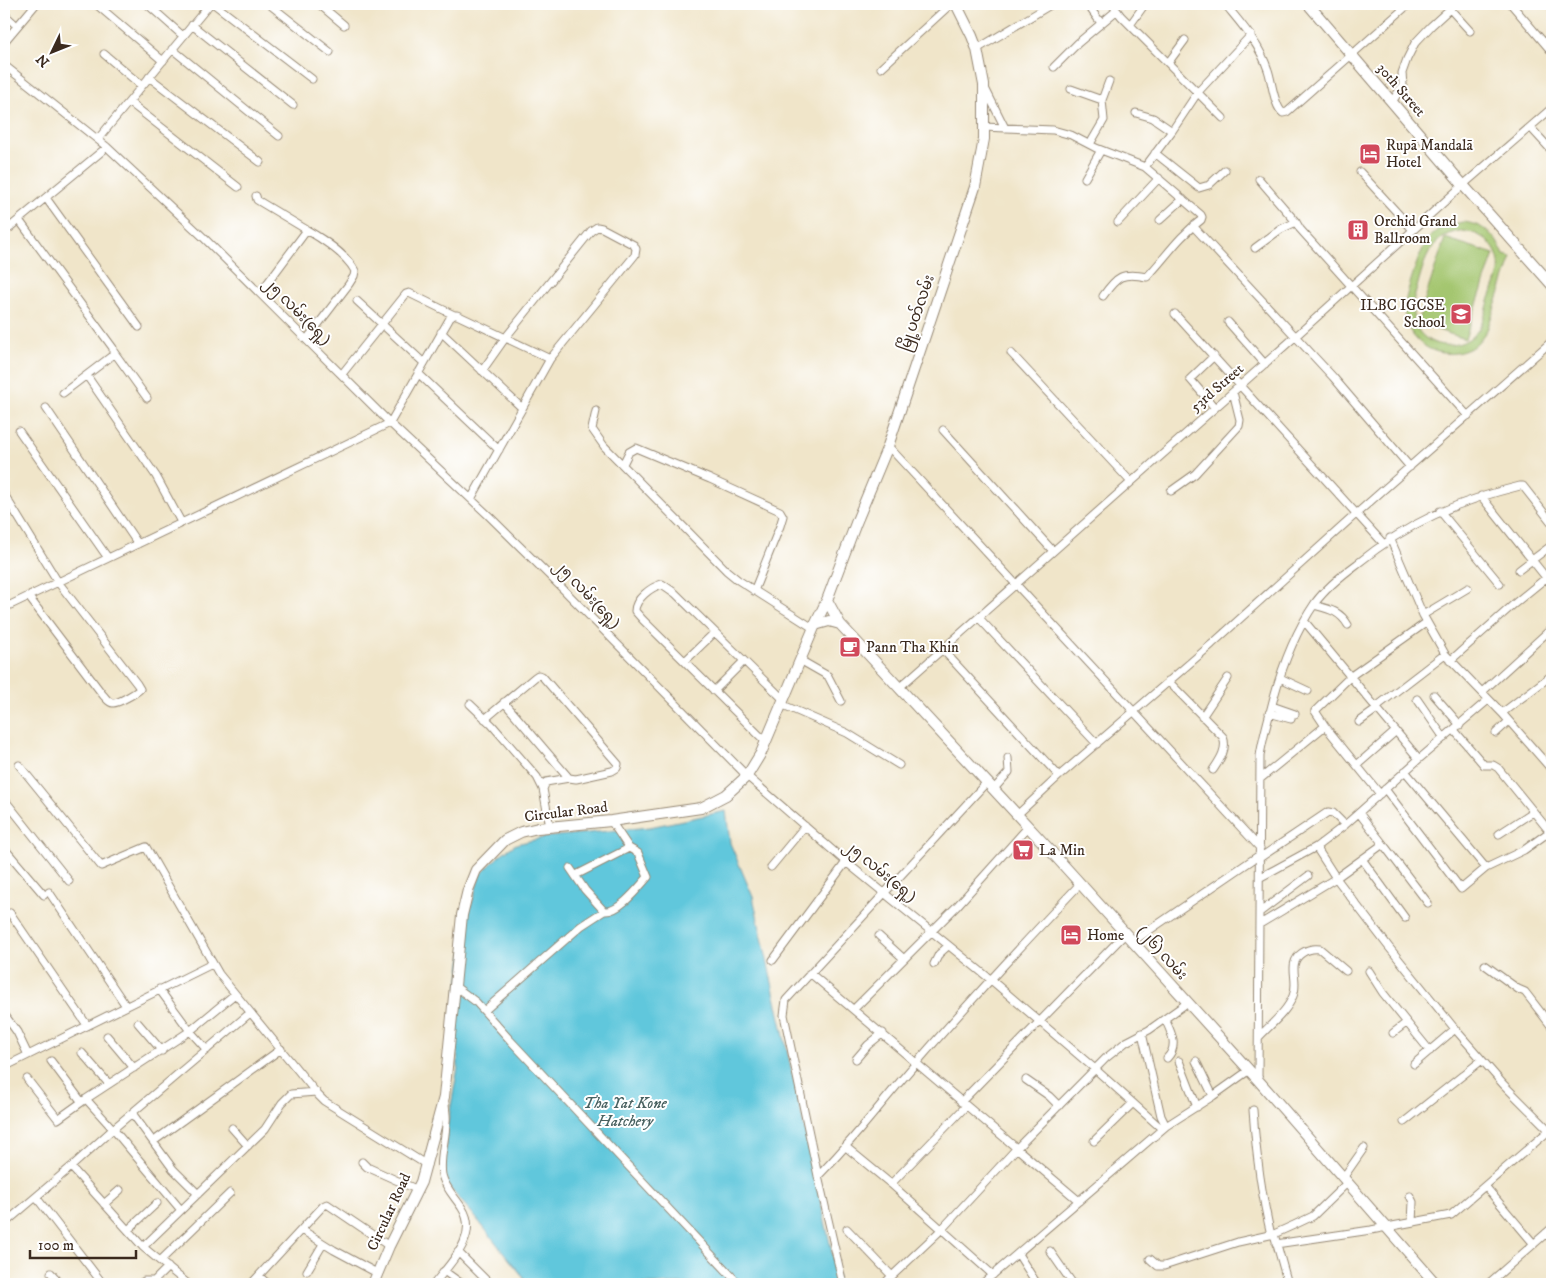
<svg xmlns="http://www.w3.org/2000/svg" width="1556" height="1288" font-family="'IM FELL DW Pica','Noto Sans Myanmar',serif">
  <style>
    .green { fill: #a4c66f; stroke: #707846; fill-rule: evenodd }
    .water { fill: #60c7dc; stroke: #4e787d }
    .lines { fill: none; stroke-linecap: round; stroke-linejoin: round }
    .street-casing { stroke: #968874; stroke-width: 9 }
    .secondary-casing { stroke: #968874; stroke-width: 12 }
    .primary-casing { stroke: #968874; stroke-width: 12 }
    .street { stroke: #fff; stroke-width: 7 }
    .secondary { stroke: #fff; stroke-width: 10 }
    .primary { stroke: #fff; stroke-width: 10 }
    .labels { text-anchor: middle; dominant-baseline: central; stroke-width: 4; stroke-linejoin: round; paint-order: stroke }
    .street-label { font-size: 15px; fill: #3b2a1e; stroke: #fff }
    .poi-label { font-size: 15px; fill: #3b2a1e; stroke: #fff; text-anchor: start }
    .water-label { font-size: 16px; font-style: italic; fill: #486160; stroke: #fff }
  </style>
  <rect width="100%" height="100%" fill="#fff"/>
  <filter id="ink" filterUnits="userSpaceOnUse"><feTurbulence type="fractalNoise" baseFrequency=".02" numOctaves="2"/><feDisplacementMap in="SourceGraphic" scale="10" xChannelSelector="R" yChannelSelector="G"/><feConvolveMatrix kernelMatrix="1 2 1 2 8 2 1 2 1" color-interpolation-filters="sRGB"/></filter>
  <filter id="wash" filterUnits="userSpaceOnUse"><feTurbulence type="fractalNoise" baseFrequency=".0096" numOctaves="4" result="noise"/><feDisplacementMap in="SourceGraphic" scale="20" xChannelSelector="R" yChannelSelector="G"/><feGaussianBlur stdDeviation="1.12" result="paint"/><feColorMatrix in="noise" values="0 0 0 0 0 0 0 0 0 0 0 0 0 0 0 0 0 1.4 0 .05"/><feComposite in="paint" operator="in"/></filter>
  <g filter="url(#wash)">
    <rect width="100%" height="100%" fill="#f0e5c9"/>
    <path class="green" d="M1464,222C1485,225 1496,236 1504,255L1512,257L1487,330C1482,337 1477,345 1469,349C1446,360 1419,350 1408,327C1405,320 1404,312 1405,304C1407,290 1420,248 1430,237C1439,226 1451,224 1464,222ZM1460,231C1482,231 1502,248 1499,272C1497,281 1493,290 1490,298C1487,307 1485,318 1480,327C1470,345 1445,351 1427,339C1414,330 1412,316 1413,302C1422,273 1425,236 1460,231Z
      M1445,238L1494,254L1465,339L1417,323Z"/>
    <path class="water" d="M726,811L730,843L753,897L839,1284H529L472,1213L446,1184L445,1165L447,1128L458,1067L455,1010L466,923L480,875L500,855L516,844L547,837L650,827Z"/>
  </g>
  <g filter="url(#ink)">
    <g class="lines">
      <g class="street-casing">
        <path id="street" d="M96,4L163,61
          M147,4L183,36
          M200,4L206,9
          M214,4L312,79
          M269,4L330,52
          M319,4L344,25
          M1087,4L1101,23
          M1112,4L1121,16L1223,118
          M1225,4C1242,25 1259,43 1268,70C1272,81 1274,107 1283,113L1287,112L1409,4
          M1511,4L1552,52
          M1450,9L1470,31
          M4,14L17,26
          M192,25L293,105
          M1130,25L1145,4
          M4,42L36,4
          M172,49L279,136
          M977,49L1052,4
          M104,54L142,86
          M1168,63L1185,40
          M4,65L107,147L203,237L390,423L488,515L564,590L747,776L846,862L990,979L1095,1069L1162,1129
          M1054,67L1078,43L1116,11
          M881,68L951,4
          M149,77L260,162
          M985,88L1005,128
          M1071,89L1102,100L1104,120L1090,144
          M1102,100L1109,81
          M129,102L238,187
          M1392,102L1403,85L1402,73L1407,59L1415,43L1431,26L1454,5
          M1136,113L1153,118L1172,131
          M983,127L1053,130L1071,135L1096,148L1145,167L1201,215L1202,217L1201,220C1179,236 1165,258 1147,277C1122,272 1117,276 1103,296
          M1530,127L1552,151
          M98,139L210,4
          M1155,153L1199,188L1209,185L1225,170
          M1145,167L1172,131L1198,92L1251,35
          M1360,172L1413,230
          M1085,178L1101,150
          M1259,179L1296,222L1300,229L1468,416
          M256,196L257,200L307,230L260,293
          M46,198L139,327
          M19,220L113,348V355L63,393
          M1160,220L1183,199
          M4,221L10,228
          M1118,222L1159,178
          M1193,226L1333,377L1410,467
          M307,230C324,240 346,254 355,271L354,276L349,284L307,339
          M4,232L107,147
          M1255,248L1281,229L1296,222
          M357,301L424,363
          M1175,314L1383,543
          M1228,322L1265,364
          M441,332L522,408
          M114,352L147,398
          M1011,353L1131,482
          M1214,356L1190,379L1215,408
          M418,373L499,450
          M342,374L406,294L409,293L454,315
          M87,376L156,476L181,522
          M46,408L138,544
          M596,411L592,429L604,446L727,571L738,580L813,628
          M943,430L1053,551
          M19,431L108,558
          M888,446L1260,848
          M623,464L629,452L636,448L710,479L780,511L783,516L780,526L754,591
          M1171,491L1195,474L1239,426L1240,420L1233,392
          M4,494L58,582L137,684L140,689C136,693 119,703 113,703C109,703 106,698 103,695L28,596
          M1481,496L1552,585
          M471,499L550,359L635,255L636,249L634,245L602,228L597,227L591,231L506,337L482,371
          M1440,511L1500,584
          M1390,538L1423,615L1445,654L1502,713L1552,770
          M1519,570L1552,545
          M1314,605C1329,609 1340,611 1348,625
          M4,608L390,423L450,318L454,315H457L550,359
          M1423,615L1468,588
          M979,618L1097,744
          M1305,622L1419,759
          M943,650L1059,776
          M800,660L828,676L841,701
          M685,661L714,633
          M1450,661L1514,604L1552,573
          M1280,678L1308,691
          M1168,681L1223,737C1228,749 1219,761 1213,770
          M900,687L1296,336L1463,185L1552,108
          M714,691L744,661
          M1482,692L1552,628
          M1434,695L1460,725
          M1417,699L1444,738
          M504,702L569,778
          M470,704L492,725L537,777L543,789L550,827
          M781,704L847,733L899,765
          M1272,706L1295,714
          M1376,707L1445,654
          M1269,713L1291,719
          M1502,713L1552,675
          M1202,717L1228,678
          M485,719L535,677L538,675L542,676L618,764L617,768L612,771L576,779L569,778L546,782L543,789
          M1359,722L1377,709
          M1454,730L1484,765H1493L1498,768L1550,832
          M1496,733L1509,721
          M766,742L643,620L635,611C635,599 651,587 662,584L675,593L783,699
          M19,765L101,866L146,847L219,974L318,1095L324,1101L427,1165
          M1357,765L1396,731
          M1405,771L1486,868
          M1260,779L1325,726
          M1385,789L1461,889L1486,868L1524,850L1552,830
          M993,790L1009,772L1008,758
          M1380,794L1325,726L1315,711L1351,676L1427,622
          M4,799L69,881
          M1359,813L1383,844
          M1017,815L1059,776L1212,644L1356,514L1552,341
          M1499,834L1533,812
          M1316,847L1336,878L1388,946L1455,1029L1503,1084L1549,1130
          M4,848L44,895
          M1261,857L1328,812L1333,813L1345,825
          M1362,859L1405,918
          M771,867L805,826
          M570,868L585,890L604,911C619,913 639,887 648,877L638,853L629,848L611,821
          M576,875L629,848
          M1261,877L1316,847L1345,825L1419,759L1488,700
          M49,892L126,1006
          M1260,912L1308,876
          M10,913L87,1025
          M1260,924L1336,878L1383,844L1428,903
          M879,936L904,959
          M1132,942L1261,854
          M773,960L846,862
          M934,964L939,954L948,946
          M1485,965L1518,989L1525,992L1552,1027
          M1369,971L1383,993L1430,1051
          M810,973L1079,1201
          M456,987L476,1002L510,1040L739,1284
          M159,989L190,1031L207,1050
          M854,1009L957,906L1028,827
          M484,1011L581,926L604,911
          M4,1014L17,1032L28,1055
          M1165,1019C1171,1032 1179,1046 1167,1058
          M138,1023L162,1051
          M1142,1033L1161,1116L1166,1126
          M1393,1033L1406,1023
          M107,1036L134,1068
          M1259,1037C1270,1025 1287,1012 1293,996C1300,980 1286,964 1302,953C1308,949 1313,948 1320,949L1346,971
          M82,1053L109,1084
          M856,1059L868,1045L883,1033
          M51,1061L81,1101
          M1179,1061L1197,1107
          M1196,1061L1213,1096
          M1414,1064L1455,1029
          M4,1067L210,965L213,966
          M27,1079L58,1119L86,1099L113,1129
          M1026,1080L1049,1096L1059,1106
          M1258,1080L1260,756C1263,736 1269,717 1274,697C1283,664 1296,631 1315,603C1326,588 1342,575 1357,564C1409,522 1455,502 1520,486H1523L1552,523
          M86,1099L190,1031L235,994
          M961,1102L1125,934
          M1253,1110C1256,1153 1261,1193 1271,1235
          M132,1113L173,1169L198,1194
          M1404,1122L1482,1060
          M232,1128L248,1146
          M113,1129L181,1210
          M154,1141L281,1049
          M1094,1141L1133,1103
          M846,1147L891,1184L993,1275
          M362,1162L367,1167L418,1190
          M71,1167L143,1247L188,1284
          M818,1176C854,1140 884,1099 918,1061C970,1001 1025,942 1080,884
          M1343,1178L1364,1148
          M891,1184L966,1106
          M1485,1186L1534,1244
          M1410,1196L1413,1202L1412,1222
          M36,1197L103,1284
          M104,1204L120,1190
          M4,1224L71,1167L113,1129L250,1013
          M847,1229L892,1276L942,1229L1016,1149L1106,1058L1126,1042L1149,1030L1187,1003
          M128,1230L157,1203
          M302,1230L334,1250L377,1273
          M1546,1233L1552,1240
          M1274,1234L1288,1284
          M1276,1244L1371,1230L1451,1215L1552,1128
          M143,1247L265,1129L282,1103L291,1094L316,1092
          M1050,1251L1073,1284
          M458,1252L490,1284
          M1018,1254L1037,1284
          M1150,1259L1158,1266H1164L1238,1242L1274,1234L1294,1225L1313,1216L1347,1183
          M160,1261L230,1193
          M307,1271L323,1244
          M444,1271L462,1284
          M51,1273L61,1284
          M259,1276L268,1284
          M140,1284L144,1281H154L168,1267
          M251,1284L323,1206L327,1204L389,1246
          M434,1284C450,1263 480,1236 462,1208C455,1197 445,1188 442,1175C439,1158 446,1139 446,1122C447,1116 445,1109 445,1103
          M843,1284L818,1176L784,1015L786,1000L986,783
          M884,1284L892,1276
          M982,1284L1166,1126L1213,1096L1248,1071
          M1488,1284L1552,1228"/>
      </g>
      <g class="secondary-casing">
        <path id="secondary" d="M1308,4L1463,185L1552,285
          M373,1284L389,1246L421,1182L444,1097L462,915L468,890L476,870L505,840L521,832L538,828L611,821L701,808L726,795L747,776L761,753L815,625"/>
      </g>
      <g class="primary-casing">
        <path id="primary" d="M827,600L840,624L1048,848L1258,1080L1436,1284
          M815,625L827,600L856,523L888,446L975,187L984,139V85L977,49L972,36L956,4
          M815,625L829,621L840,624"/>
      </g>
      <use href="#street" class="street"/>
      <use href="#secondary" class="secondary"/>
      <use href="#primary" class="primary"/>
    </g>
  </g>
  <defs>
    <g id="hotel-square" transform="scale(1.125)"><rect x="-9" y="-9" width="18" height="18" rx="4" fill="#d1495b" stroke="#fff"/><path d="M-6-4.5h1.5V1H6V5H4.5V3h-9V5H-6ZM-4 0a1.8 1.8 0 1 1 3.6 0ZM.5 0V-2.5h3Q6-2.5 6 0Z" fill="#fff"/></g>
    <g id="building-square" transform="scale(1.125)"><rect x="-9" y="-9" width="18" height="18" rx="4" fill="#d1495b" stroke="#fff"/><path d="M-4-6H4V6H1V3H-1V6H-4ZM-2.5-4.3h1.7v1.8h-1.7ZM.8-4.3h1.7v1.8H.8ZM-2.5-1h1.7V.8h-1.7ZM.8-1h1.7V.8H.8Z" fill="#fff"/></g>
    <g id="school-square" transform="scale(1.125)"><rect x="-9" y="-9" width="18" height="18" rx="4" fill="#d1495b" stroke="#fff"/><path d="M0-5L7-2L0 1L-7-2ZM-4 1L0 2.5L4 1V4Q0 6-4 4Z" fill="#fff"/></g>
    <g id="cafe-square" transform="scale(1.125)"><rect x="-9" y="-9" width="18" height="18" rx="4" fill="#d1495b" stroke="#fff"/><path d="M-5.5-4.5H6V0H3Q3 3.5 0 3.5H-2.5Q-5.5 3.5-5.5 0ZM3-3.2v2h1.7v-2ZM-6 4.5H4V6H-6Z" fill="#fff"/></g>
    <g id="supermarket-square" transform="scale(1.125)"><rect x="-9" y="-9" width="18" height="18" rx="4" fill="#d1495b" stroke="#fff"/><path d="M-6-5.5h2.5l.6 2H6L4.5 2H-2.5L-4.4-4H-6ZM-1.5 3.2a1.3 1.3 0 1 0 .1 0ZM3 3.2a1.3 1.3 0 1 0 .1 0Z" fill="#fff"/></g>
  </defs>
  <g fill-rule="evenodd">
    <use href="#hotel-square" x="1370" y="154"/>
    <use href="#building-square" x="1358" y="230"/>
    <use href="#school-square" x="1461" y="314"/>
    <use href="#cafe-square" x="850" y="647"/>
    <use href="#supermarket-square" x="1023" y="850"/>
    <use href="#hotel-square" x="1071" y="935"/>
  </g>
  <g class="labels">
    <g class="street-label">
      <text transform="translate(1401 90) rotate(49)">30th Street</text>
      <text transform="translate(297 311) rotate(45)">၂၅ လမ်း(ရှေ့)</text>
      <text transform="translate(917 313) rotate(-71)">မြို့ပတ်လမ်း</text>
      <text transform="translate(1217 388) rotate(-41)">53rd Street</text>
      <text transform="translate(587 594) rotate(46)">၂၅ လမ်း(ရှေ့)</text>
      <text transform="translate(566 812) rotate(-7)">Circular Road</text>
      <text transform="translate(880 871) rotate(39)">၂၅ လမ်း(ရှေ့)</text>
      <text transform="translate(1162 953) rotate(48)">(၂၆) လမ်း</text>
      <text transform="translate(389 1212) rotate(-65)">Circular Road</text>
    </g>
    <g class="poi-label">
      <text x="1386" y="145">Rupā Mandalā<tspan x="1386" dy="17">Hotel</tspan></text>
      <text x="1374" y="221">Orchid Grand<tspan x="1374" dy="17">Ballroom</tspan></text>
      <text x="1445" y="305" text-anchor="end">ILBC IGCSE<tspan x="1445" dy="17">School</tspan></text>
      <text x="866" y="647">Pann Tha Khin</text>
      <text x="1039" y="850">La Min</text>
      <text x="1087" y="935">Home</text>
    </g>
    <g class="water-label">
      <text x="625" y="1103">Tha Yat Kone<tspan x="625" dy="18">Hatchery</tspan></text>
    </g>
  </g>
  <rect width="1556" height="1288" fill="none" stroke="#fff" stroke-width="20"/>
  <g transform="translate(52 52) rotate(227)" stroke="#ffffff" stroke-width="4" paint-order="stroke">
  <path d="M0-4L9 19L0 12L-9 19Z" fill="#3b2a1e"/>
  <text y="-8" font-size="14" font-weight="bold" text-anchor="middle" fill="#3b2a1e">N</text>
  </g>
  <path d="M30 1250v8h106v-8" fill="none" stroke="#3b2a1e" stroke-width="2.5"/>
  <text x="38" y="1250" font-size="15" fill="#3b2a1e" stroke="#ffffff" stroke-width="4" paint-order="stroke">100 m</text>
</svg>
